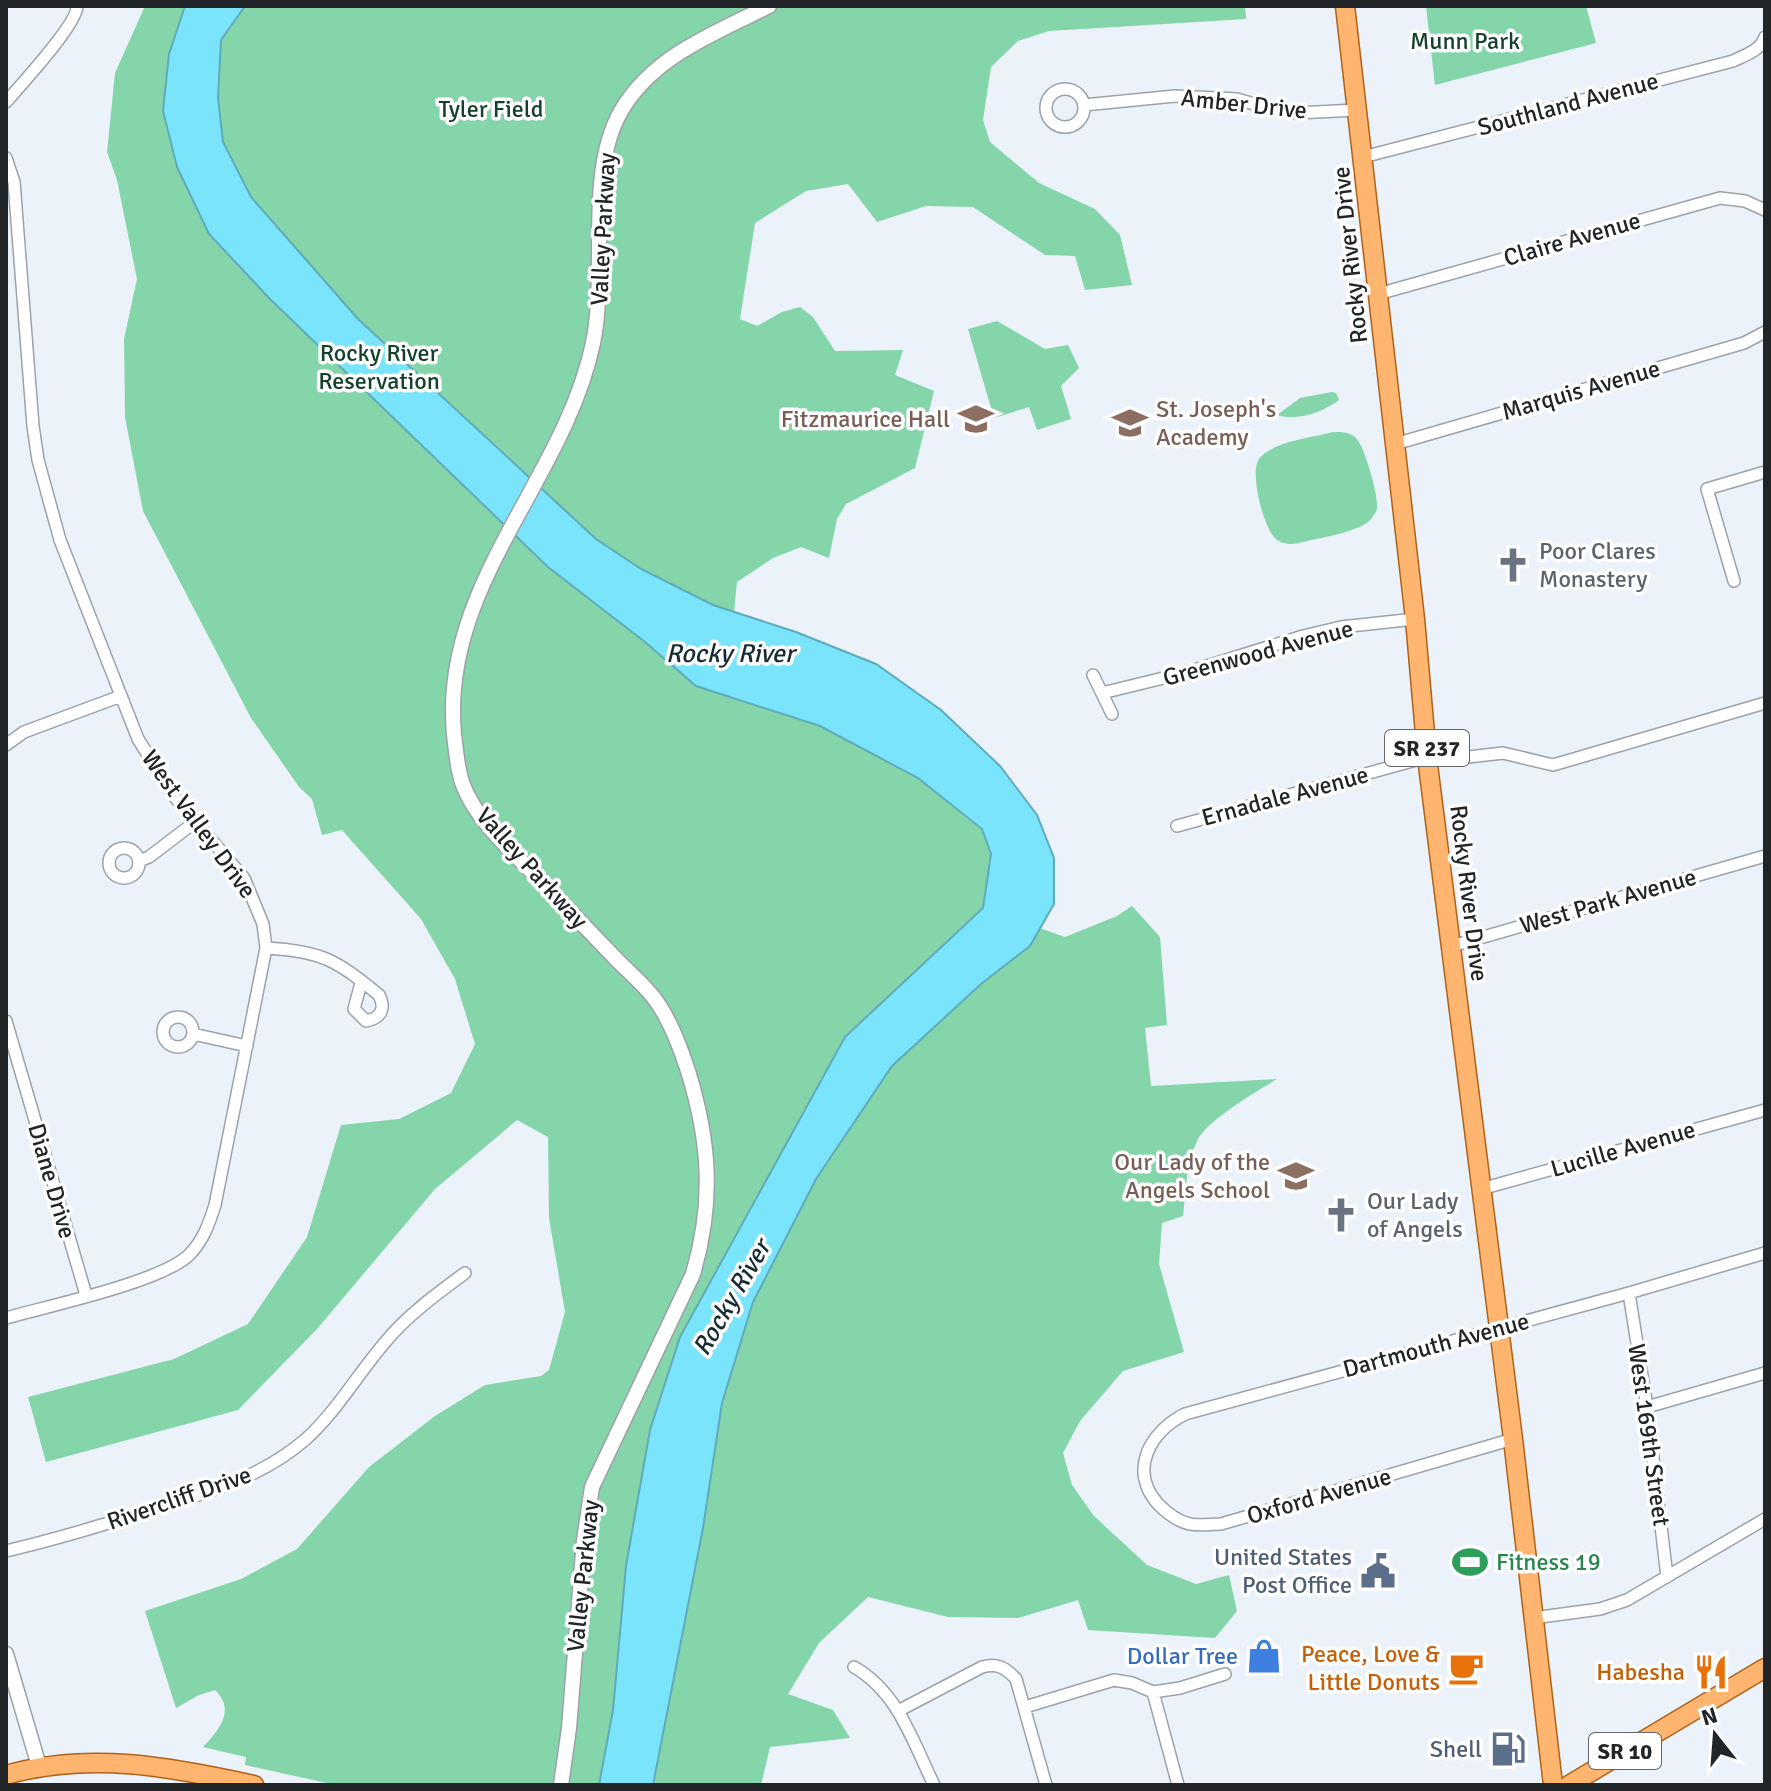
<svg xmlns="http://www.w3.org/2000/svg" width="1771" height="1791" font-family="Signika,sans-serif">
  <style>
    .green { fill: #84d5a9 }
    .water { fill: #7ae4fa; stroke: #60abbb; stroke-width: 2 }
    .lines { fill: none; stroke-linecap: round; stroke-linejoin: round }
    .minor-casing { stroke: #9ca2a9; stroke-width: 14 }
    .tertiary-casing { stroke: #9ca2a9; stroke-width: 17 }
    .primary-casing { stroke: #b06218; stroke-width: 21 }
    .minor { stroke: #fff; stroke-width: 11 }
    .tertiary { stroke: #fff; stroke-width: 14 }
    .primary { stroke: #fdb570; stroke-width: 18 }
    .labels { text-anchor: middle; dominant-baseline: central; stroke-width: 7; stroke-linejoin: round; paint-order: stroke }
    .shield { fill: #fff; stroke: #646668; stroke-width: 2 }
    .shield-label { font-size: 22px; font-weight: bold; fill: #222528 }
    .park-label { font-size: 24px; fill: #13412b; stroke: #fff }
    .street-label { font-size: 24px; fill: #222528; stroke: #fff }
    .education-label { font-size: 24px; fill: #785e54; stroke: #fff; text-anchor: end }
    .worship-label { font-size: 24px; fill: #5b616d; stroke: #fff; text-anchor: start }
    .service-label { font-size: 24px; fill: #4e5e75; stroke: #fff; text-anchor: end }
    .leisure-label { font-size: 24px; fill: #27864d; stroke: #fff; text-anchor: start }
    .food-label { font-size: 24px; fill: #c56008; stroke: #fff; text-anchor: end }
    .shop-label { font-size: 24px; fill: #366cbe; stroke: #fff; text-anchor: end }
    .water-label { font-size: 26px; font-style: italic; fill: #152d32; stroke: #fff }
  </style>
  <rect width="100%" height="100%" fill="#ebf2fa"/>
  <path class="green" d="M145,6H1245L1246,19L1049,31L1018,41L991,67L983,120L990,142L1039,183L1095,209L1120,235L1132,285L1085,290L1075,256L1045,255L973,207L926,206L877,222L848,184L806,191L755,223L740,319L757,326L782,312L800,307L813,317L835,351L903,350L895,375L934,391L915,468L846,504L837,519L829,558L801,547L773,558L737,582L726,695L820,726L918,778L982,830L991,854L983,908L1065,937L1117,916L1132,906L1160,937L1167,1025L1145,1028L1151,1086L1277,1079C1256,1092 1207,1120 1197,1141C1186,1164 1186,1191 1183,1216L1162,1223L1159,1264L1184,1352L1123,1371L1080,1421L1063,1453L1072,1485L1094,1516L1147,1565L1196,1584L1229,1575L1237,1611L1215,1638L1088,1630L1078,1600L1018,1618L948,1617L868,1597L819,1643L788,1694L833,1710L850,1738L770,1747L761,1785H336L245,1765L246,1757L203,1747C219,1730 236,1710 215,1690L199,1695L176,1708L145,1611L241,1579L297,1549L369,1467L435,1416L485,1385L541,1376L549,1370L565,1312L549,1218L548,1137L517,1120L435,1189L317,1329L238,1410L46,1462L28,1397L174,1359L248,1324L307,1237L341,1125L399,1119L451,1093L475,1044L455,979L421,919L342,830L322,835L312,799L299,787L251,718L143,511L125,417L124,339L137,279L117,180L107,152L115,73Z
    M1426,6H1586L1596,43L1435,85Z
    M997,321L1045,349L1068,345L1079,368L1061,386L1071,419L1037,430L1029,407L994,418L968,329Z
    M1332,392L1336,393L1339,400C1322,413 1297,421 1277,415L1300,398Z
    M1333,432C1342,432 1350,432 1356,438C1365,447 1379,497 1377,509C1376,512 1373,517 1371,519C1360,532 1323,537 1307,541C1297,544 1287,546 1277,540C1264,531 1249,472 1259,459C1273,441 1311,438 1333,432Z"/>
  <path class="water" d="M185,6H245L221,40L218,98L223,142L251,197L358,319L596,539L641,569L713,605L796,632L876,664L941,710L1000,766L1037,815L1054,858V904L1030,946L981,984L892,1066L816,1179L753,1302L722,1403L703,1528L653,1785H599L613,1710L626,1566L650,1430L680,1337L845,1037L983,908L991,854L982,829L918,778L820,726L696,686L645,642L548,567L270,299L209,234L177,167L163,111L169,54Z"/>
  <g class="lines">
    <g class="minor-casing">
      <path id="minor" d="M1046 108a19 19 0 1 1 38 0a19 19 0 1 1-38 0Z
        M6,102C20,86 78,23 77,6
        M1084,105L1175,96L1237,99L1271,109L1296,113L1357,110
        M1363,157L1733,61C1745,55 1760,51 1765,37
        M6,158L14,182L33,426L38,460L60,540L138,739L173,795L244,878L263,924L266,948L215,1205C209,1224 203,1241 189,1255C161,1282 48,1306 6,1318
        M1378,294L1720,198L1745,201L1765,210
        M1395,444L1744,343L1765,332
        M1734,581L1707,489L1765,472
        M1093,675L1112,714
        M1102,693L1188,672L1303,636L1341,627L1415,619
        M6,745L24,732L121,696
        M1177,826L1427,757L1451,759L1503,753L1553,765L1765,703
        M109 863a15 15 0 1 1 30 0a15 15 0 1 1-30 0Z
        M139,861L149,857L195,822
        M1452,946L1765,856
        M266,948C322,951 336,960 379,995C386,1009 381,1018 366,1021L354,1009L361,983
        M163 1032a15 15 0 1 1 30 0a15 15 0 1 1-30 0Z
        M6,1021L86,1295
        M193,1034L247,1046
        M1481,1189L1765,1110
        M1629,1293L1647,1407L1667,1577
        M1647,1407L1765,1373
        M1513,1439L1221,1524C1211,1524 1199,1526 1190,1524C1179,1522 1166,1512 1158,1504C1128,1470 1150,1432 1185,1414L1629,1293L1765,1253
        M6,1551C53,1540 100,1526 147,1511C203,1494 260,1479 306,1439C337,1411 359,1372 387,1340C409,1314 438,1293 465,1273
        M1533,1618L1600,1609L1627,1600L1765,1519
        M854,1667C898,1692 913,1742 934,1785
        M1153,1692L1178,1785
        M1025,1707L1114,1680L1132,1683L1153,1692L1180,1688L1225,1674
        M898,1711L982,1667C997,1663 1005,1667 1016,1679L1046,1785"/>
    </g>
    <g class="tertiary-casing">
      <path id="tertiary" d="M6,1654L39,1766
        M561,1785L569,1728L584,1540L592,1487L693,1274C714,1202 710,1142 688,1071C680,1046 670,1019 654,998C644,985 630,973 618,961C592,934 567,908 541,881C514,853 477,822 463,785C457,769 456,750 454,734C440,585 564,481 593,343C608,271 585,174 621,111C653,56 715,33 769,6"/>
    </g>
    <g class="primary-casing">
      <path id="primary" d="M1345,6L1415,619L1427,757L1513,1439L1553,1785
        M6,1775C89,1751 171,1767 254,1785
        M1569,1785L1765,1668"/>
    </g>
    <use href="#minor" class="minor"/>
    <use href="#tertiary" class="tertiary"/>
    <use href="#primary" class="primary"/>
  </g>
  <defs>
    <g id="school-bare" transform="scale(2.76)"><path d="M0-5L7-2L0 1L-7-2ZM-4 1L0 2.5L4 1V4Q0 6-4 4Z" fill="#8d6e63" stroke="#fff" stroke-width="2.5" paint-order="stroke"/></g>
    <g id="church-bare" transform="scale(2.76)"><path d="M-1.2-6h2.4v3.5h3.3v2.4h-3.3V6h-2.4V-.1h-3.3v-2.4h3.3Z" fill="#6b7280" stroke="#fff" stroke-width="2.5" paint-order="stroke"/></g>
    <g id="stadium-bare" transform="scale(2.76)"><path d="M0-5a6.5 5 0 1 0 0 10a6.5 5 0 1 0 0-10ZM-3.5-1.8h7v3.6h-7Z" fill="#2e9e5b" stroke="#fff" stroke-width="2.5" paint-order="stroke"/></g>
    <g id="civic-bare" transform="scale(2.76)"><path d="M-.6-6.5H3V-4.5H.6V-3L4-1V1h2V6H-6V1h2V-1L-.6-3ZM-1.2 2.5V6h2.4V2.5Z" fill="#5c6f8a" stroke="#fff" stroke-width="2.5" paint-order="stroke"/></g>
    <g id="shop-bare" transform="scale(2.76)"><path d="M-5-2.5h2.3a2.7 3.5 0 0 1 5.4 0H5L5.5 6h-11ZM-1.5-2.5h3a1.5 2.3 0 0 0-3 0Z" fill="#3f7fe0" stroke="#fff" stroke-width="2.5" paint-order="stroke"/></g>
    <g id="cafe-bare" transform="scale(2.76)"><path d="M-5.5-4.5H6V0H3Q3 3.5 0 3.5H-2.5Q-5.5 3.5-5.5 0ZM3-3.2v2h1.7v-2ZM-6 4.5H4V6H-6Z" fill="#e8710a" stroke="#fff" stroke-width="2.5" paint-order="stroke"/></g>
    <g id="restaurant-bare" transform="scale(2.76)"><path d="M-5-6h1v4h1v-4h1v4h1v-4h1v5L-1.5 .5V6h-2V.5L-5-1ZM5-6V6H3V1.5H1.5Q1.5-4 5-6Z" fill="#e8710a" stroke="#fff" stroke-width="2.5" paint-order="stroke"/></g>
    <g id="fuel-bare" transform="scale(2.76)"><path d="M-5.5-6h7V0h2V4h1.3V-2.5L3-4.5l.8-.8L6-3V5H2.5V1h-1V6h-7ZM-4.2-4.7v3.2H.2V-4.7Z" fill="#5c6f8a" stroke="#fff" stroke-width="2.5" paint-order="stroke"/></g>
  </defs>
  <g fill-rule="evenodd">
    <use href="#school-bare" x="976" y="419"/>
    <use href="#school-bare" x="1130" y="423"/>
    <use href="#church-bare" x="1513" y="565"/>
    <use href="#school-bare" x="1296" y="1176"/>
    <use href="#church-bare" x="1341" y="1215"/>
    <use href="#stadium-bare" x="1470" y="1562"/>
    <use href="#civic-bare" x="1378" y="1571"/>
    <use href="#shop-bare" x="1264" y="1656"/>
    <use href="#cafe-bare" x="1466" y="1668"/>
    <use href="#restaurant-bare" x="1711" y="1672"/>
    <use href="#fuel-bare" x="1508" y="1749"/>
  </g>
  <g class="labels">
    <g class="shield">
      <rect x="1385" y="730" width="84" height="36" rx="6"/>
      <rect x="1589" y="1733" width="72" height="36" rx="6"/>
    </g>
    <g class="shield-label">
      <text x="1427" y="748">SR 237</text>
      <text x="1625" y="1751">SR 10</text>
    </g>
    <g class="park-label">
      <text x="1465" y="41">Munn Park</text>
      <text x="491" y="109">Tyler Field</text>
      <text x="379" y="353">Rocky River<tspan x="379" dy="28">Reservation</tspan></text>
    </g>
    <g class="street-label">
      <text transform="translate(1244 104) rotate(6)">Amber Drive</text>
      <text transform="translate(1568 104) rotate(-15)">Southland Avenue</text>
      <text transform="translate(603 229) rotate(-87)">Valley Parkway</text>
      <text transform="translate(1572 239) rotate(-16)">Claire Avenue</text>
      <text transform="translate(1350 255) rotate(-96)">Rocky River Drive</text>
      <text transform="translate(1581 390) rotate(-16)">Marquis Avenue</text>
      <text transform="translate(1258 653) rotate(-15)">Greenwood Avenue</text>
      <text transform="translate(1285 796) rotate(-15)">Ernadale Avenue</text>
      <text transform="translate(199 824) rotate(54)">West Valley Drive</text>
      <text transform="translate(532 868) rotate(48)">Valley Parkway</text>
      <text transform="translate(1469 893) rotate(83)">Rocky River Drive</text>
      <text transform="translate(1608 901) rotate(-16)">West Park Avenue</text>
      <text transform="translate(1623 1149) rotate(-16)">Lucille Avenue</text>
      <text transform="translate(52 1181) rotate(74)">Diane Drive</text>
      <text transform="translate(1436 1345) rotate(-15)">Dartmouth Avenue</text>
      <text transform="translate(1649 1435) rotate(82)">West 169th Street</text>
      <text transform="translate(1319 1496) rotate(-16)">Oxford Avenue</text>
      <text transform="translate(179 1498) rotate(-19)">Rivercliff Drive</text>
      <text transform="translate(583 1576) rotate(-84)">Valley Parkway</text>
    </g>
    <g class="education-label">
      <text x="1156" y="409" text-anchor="start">St. Joseph's<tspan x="1156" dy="28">Academy</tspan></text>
      <text x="950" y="419">Fitzmaurice Hall</text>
      <text x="1270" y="1162">Our Lady of the<tspan x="1270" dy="28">Angels School</tspan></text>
    </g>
    <g class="worship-label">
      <text x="1539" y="551">Poor Clares<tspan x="1539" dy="28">Monastery</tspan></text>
      <text x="1367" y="1201">Our Lady<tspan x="1367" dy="28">of Angels</tspan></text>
    </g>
    <g class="service-label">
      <text x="1352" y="1557">United States<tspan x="1352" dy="28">Post Office</tspan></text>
      <text x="1482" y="1749">Shell</text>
    </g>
    <g class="leisure-label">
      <text x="1496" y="1562">Fitness 19</text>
    </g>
    <g class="food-label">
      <text x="1440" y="1654">Peace, Love &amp;<tspan x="1440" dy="28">Little Donuts</tspan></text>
      <text x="1685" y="1672">Habesha</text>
    </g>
    <g class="shop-label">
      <text x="1238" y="1656">Dollar Tree</text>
    </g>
    <g class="water-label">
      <text x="730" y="654">Rocky River</text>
      <text transform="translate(732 1298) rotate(-60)">Rocky River</text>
    </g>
  </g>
  <rect width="1771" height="1791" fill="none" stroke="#222528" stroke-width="16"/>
  <g transform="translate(1715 1735) rotate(343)" stroke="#ffffff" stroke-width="6" paint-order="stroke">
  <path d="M0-6L14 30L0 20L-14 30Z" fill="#222528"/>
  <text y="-12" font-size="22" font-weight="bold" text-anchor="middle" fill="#222528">N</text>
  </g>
</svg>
